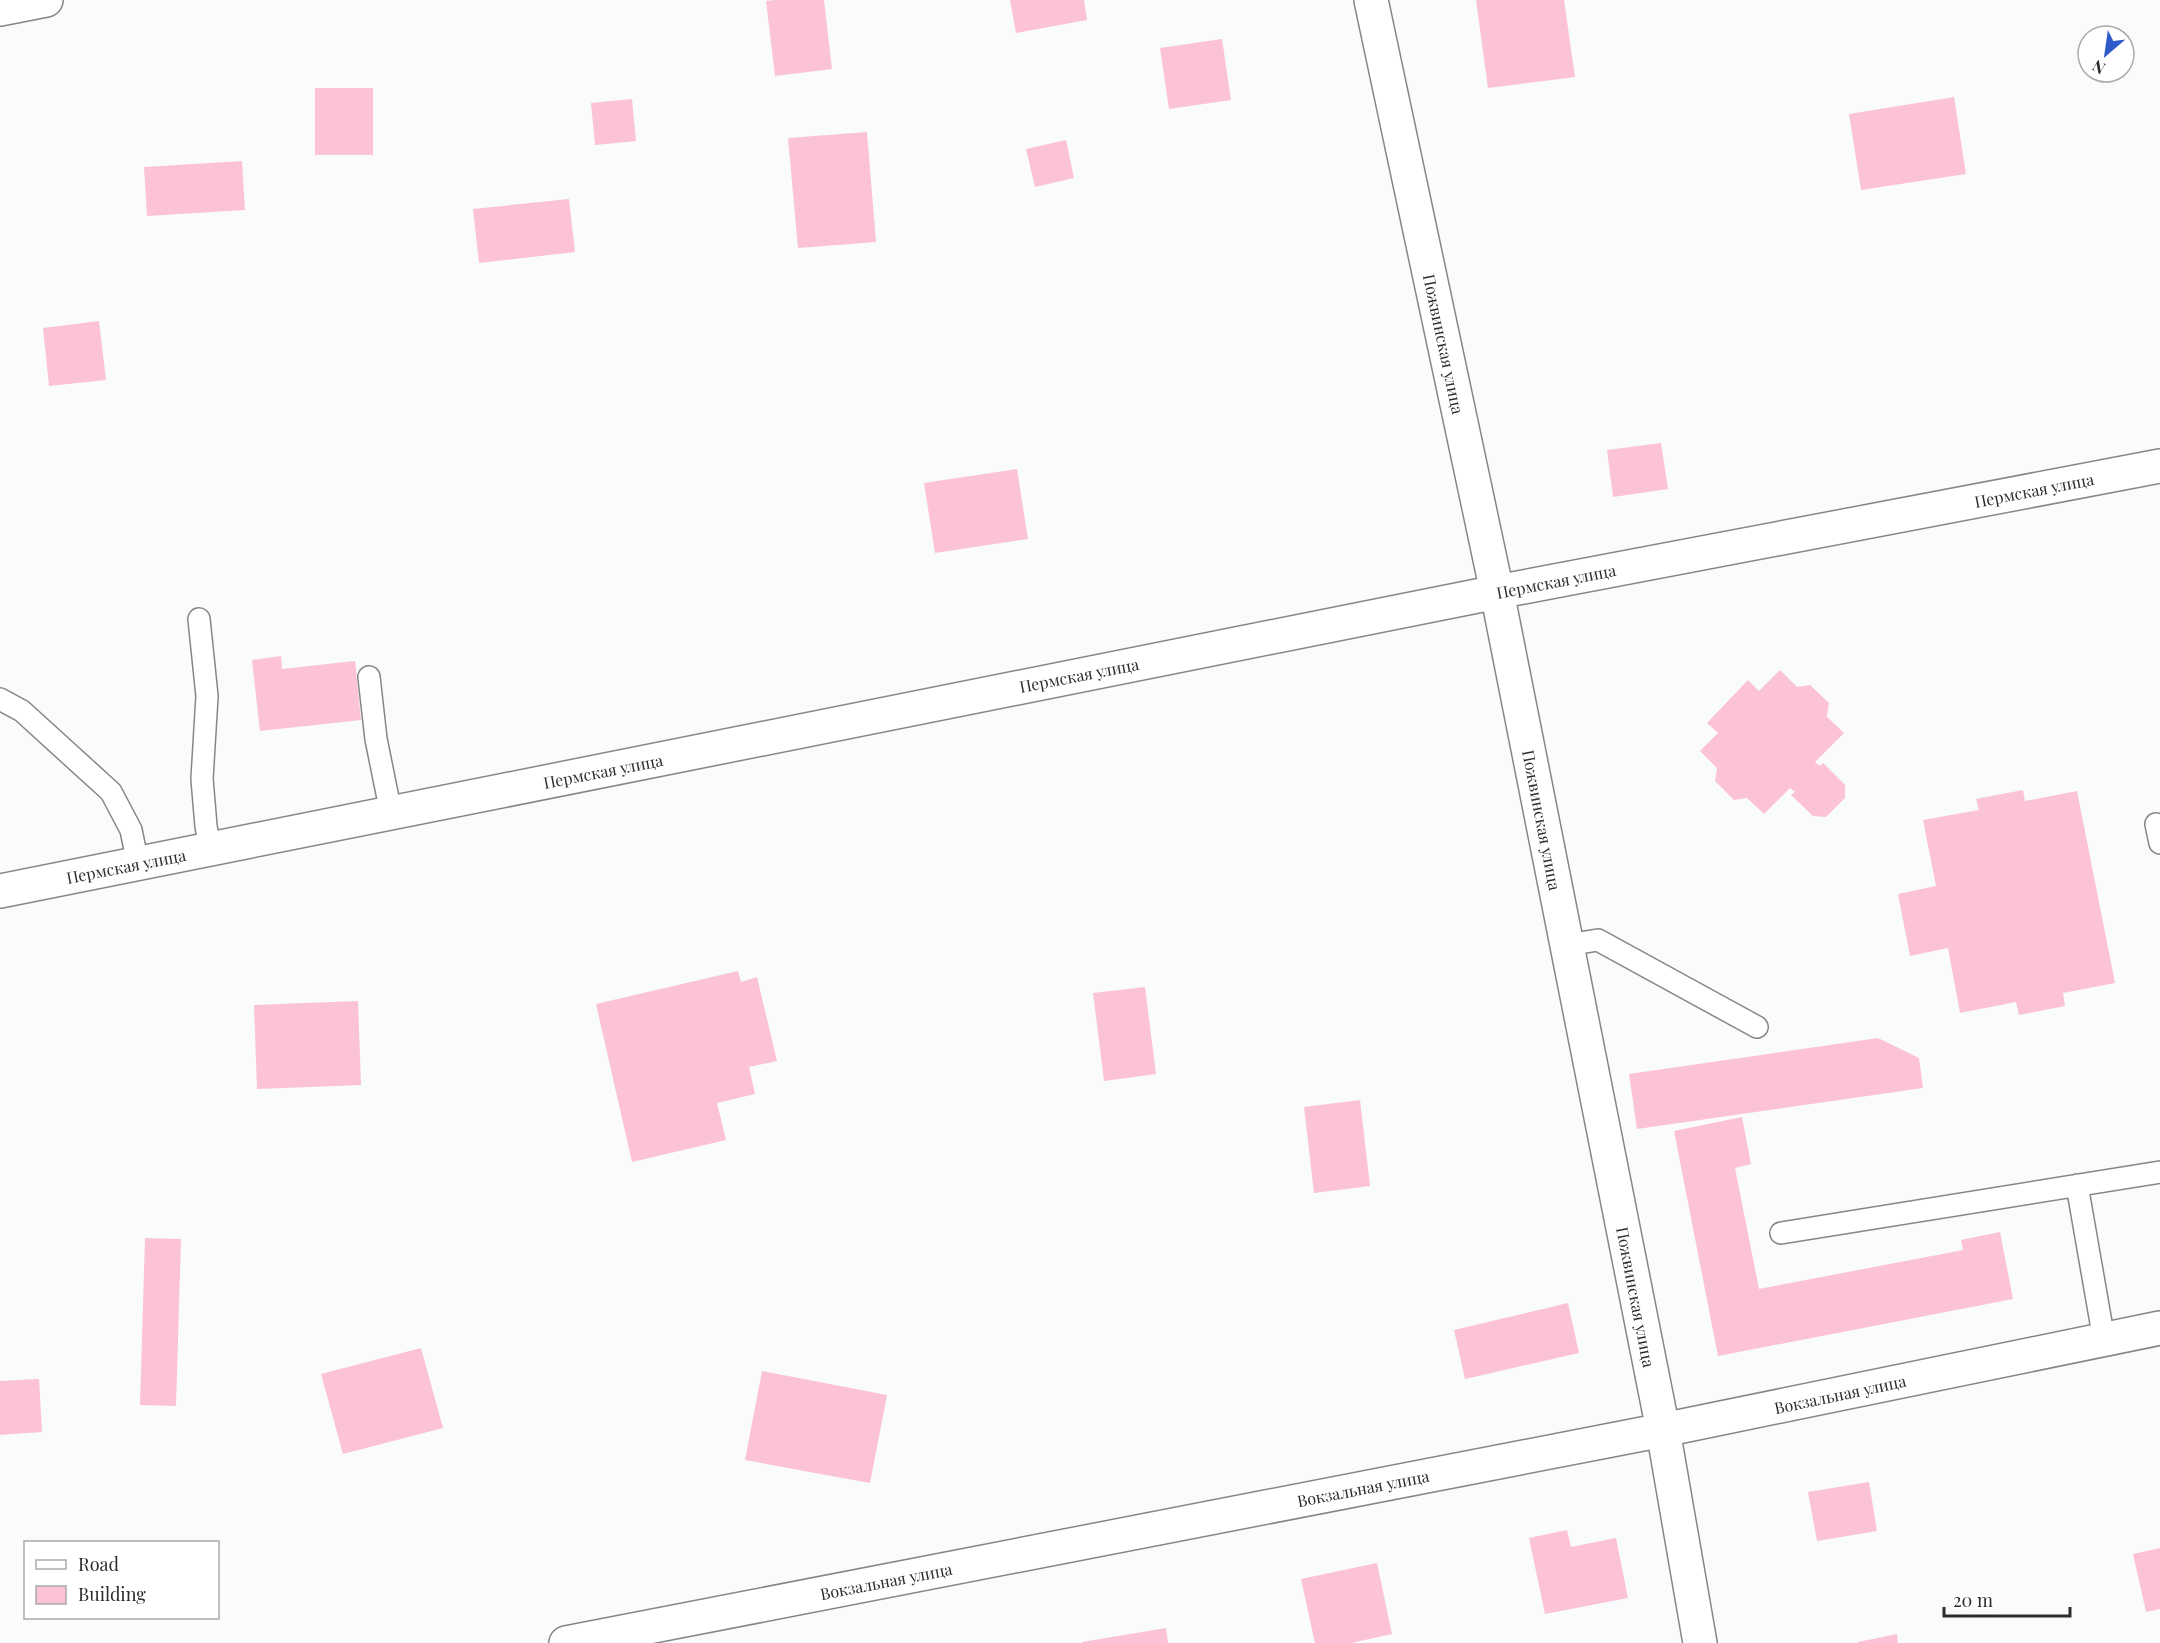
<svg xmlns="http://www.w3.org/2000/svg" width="2160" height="1643" font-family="'Playfair Display',serif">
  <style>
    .building { fill: #fbc2d8 }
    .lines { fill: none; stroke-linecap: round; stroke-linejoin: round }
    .service-casing { stroke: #858687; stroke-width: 24 }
    .minor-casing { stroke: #858687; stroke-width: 36 }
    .service { stroke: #fff; stroke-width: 21 }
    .minor { stroke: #fff; stroke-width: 33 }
    .labels { text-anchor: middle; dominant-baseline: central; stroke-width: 6; stroke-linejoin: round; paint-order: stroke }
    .street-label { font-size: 16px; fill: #2c2c2d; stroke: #fff }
  </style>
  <rect width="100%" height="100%" fill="#f9fbfc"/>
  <path class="building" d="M775,0H824L832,69L775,76L766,1Z
    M1010,0H1084L1087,20L1016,33Z
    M1476,0H1564L1575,77L1488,88Z
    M1222,39L1231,100L1169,109L1160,48Z
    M315,88H373V155H315Z
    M1954,97L1966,174L1861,190L1849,114Z
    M632,99L636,141L595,145L591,103Z
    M867,132L876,242L798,248L788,138Z
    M1066,140L1074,178L1035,187L1026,149Z
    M242,161L245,210L147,216L144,167Z
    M569,199L575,252L479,263L473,209Z
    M99,321L106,380L49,386L43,328Z
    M1661,443L1668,489L1613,497L1607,450Z
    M1017,469L1028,539L935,553L924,483Z
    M281,656L282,669L355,661L361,720L260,731L252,660Z
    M1780,670L1797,687L1810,685L1829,703L1827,717L1844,733L1815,762L1820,766L1823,763L1845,785V798L1826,817L1813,816L1791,795L1795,792L1790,788L1764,814L1747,798L1734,800L1715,781L1717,768L1700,751L1718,733L1707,723L1748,680L1759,691Z
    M2023,790L2025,801L2077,791L2115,983L2063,993L2065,1006L2019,1015L2016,1002L1960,1013L1948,948L1910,956L1898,894L1936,886L1923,820L1979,810L1976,799Z
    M738,971L741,982L757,977L777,1061L749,1067L755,1094L717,1103L726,1140L632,1162L596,1004Z
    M1145,987L1156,1074L1104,1081L1093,993Z
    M358,1001L361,1085L257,1089L254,1005Z
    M1878,1038L1919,1058L1923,1088L1637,1129L1629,1074Z
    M1360,1100L1370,1186L1314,1193L1304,1107Z
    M1742,1117L1751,1164L1735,1168L1759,1289L1963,1250L1961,1240L2000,1232L2013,1299L1718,1356L1674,1131Z
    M145,1238L181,1239L176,1406L140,1405Z
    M1568,1303L1579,1353L1465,1379L1454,1330Z
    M421,1348L443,1428L343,1454L321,1374Z
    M762,1371L887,1395L870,1483L745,1460Z
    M39,1379L42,1432L0,1435V1381Z
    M1869,1482L1877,1531L1817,1541L1808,1492Z
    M1567,1530L1571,1547L1616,1538L1628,1598L1545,1614L1529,1538Z
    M2160,1548V1609L2146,1612L2133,1554Z
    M1377,1563L1392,1634L1351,1643H1315L1301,1579Z
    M1166,1628L1168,1643H1082V1642Z
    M1897,1634L1898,1643H1858V1642Z"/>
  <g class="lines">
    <g class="service-casing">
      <path id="service" d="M199,619L207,696L202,779L206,826L210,849
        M369,677L376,739L391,813
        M0,699L22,711L111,792L131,830L138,864
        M2156,824L2160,843
        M1567,945L1598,940L1757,1027
        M2077,1185L2104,1340
        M1781,1233L2160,1172"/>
    </g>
    <g class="minor-casing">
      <path id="minor" d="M1371,0L1497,592L1663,1430L1700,1643
        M0,9L46,0
        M0,891L1497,592L2160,466
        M566,1643L1663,1430L2160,1328"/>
    </g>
    <use href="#service" class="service"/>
    <use href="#minor" class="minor"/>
  </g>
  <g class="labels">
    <g class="street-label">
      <text transform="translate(1444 344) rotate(78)">Пожвинская улица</text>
      <text transform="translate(2034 490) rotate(-11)">Пермская улица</text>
      <text transform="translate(1556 581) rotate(-11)">Пермская улица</text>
      <text transform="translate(1079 675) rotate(-11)">Пермская улица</text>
      <text transform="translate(603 771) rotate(-11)">Пермская улица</text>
      <text transform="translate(1542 820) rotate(79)">Пожвинская улица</text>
      <text transform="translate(126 866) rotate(-11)">Пермская улица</text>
      <text transform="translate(1636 1297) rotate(79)">Пожвинская улица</text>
      <text transform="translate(1840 1394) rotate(-12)">Вокзальная улица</text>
      <text transform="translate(1363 1488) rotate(-11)">Вокзальная улица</text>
      <text transform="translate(886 1581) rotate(-11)">Вокзальная улица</text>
    </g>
  </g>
  <rect x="24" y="1541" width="195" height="78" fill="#ffffff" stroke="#ababab" stroke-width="1.5"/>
  <rect x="36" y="1560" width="30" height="9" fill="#ffffff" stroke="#ababab" stroke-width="1.5"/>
  <text x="78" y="1571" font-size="18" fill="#2c2c2d">Road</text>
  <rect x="36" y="1586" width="30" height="18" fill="#fbc2d8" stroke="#ababab" stroke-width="1.5"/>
  <text x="78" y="1601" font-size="18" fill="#2c2c2d">Building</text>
  <g transform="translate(2106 54) rotate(209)"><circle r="28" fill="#ffffff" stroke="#ababab" stroke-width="1.5"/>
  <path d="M0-4.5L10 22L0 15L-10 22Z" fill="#2f5bca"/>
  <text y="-9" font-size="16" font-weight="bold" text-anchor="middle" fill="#2c2c2d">N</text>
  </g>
  <path d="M1944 1607v9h126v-9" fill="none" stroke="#2c2c2d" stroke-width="3"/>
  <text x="1953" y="1607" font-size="18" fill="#2c2c2d" stroke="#ffffff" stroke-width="4.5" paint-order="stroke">20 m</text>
</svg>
